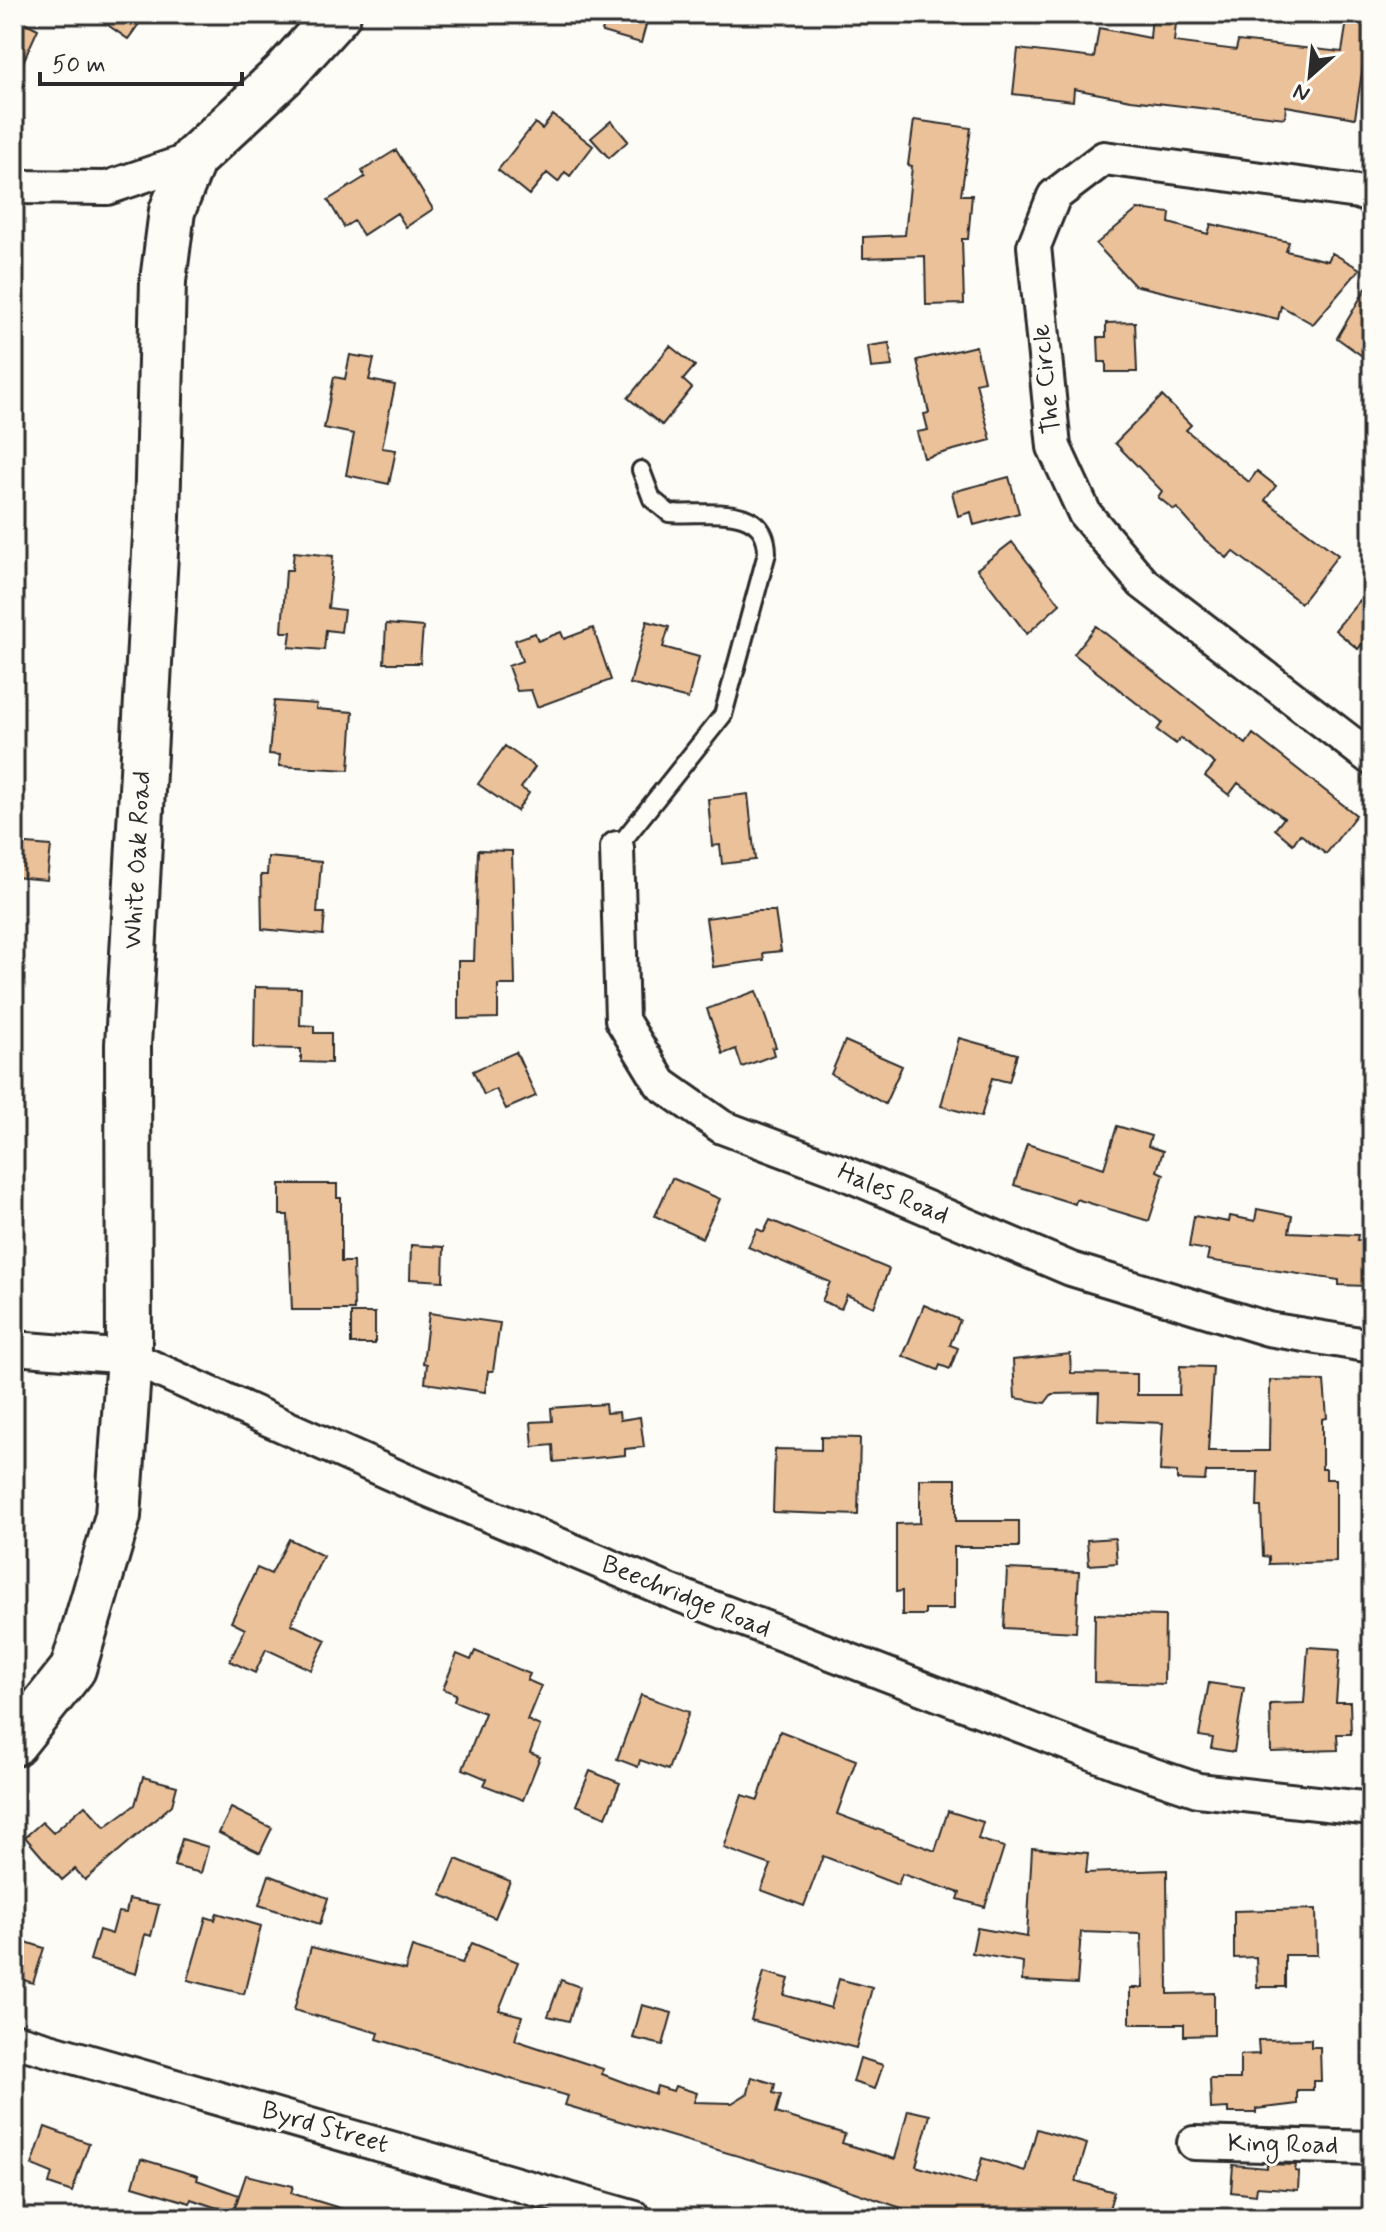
<svg xmlns="http://www.w3.org/2000/svg" width="1386" height="2232" font-family="Mynerve,sans-serif">
  <style>
    .building { fill: #ebc19a; stroke: #2b2b2b; stroke-width: 2 }
    .lines { fill: none; stroke-linecap: round; stroke-linejoin: round }
    .lane-casing { stroke: #2b2b2b; stroke-width: 22 }
    .street-casing { stroke: #2b2b2b; stroke-width: 38 }
    .secondary-casing { stroke: #2b2b2b; stroke-width: 50 }
    .lane { stroke: #fdfcf7; stroke-width: 16 }
    .street { stroke: #fdfcf7; stroke-width: 32 }
    .secondary { stroke: #fdfcf7; stroke-width: 44 }
    .labels { text-anchor: middle; dominant-baseline: central; stroke-width: 6; stroke-linejoin: round; paint-order: stroke }
    .street-label { font-size: 26px; fill: #2b2b2b; stroke: #fdfcf7 }
  </style>
  <rect width="100%" height="100%" fill="#fdfcf7"/>
  <filter id="ink" filterUnits="userSpaceOnUse"><feTurbulence type="fractalNoise" baseFrequency=".0125" numOctaves="2"/><feDisplacementMap in="SourceGraphic" scale="16" xChannelSelector="R" yChannelSelector="G"/><feConvolveMatrix kernelMatrix="1 2 1 2 8 2 1 2 1" color-interpolation-filters="sRGB"/></filter>
  <g filter="url(#ink)">
    <path class="building" d="M92,14H146L128,39Z
      M606,14H649L641,43L602,32Z
      M1152,14H1177L1174,42L1236,50L1238,41L1342,52L1348,14H1371L1355,118L1286,106L1285,118L1131,100L1074,89L1073,101L1013,94L1018,49L1094,58L1099,28L1150,38Z
      M14,17L38,29L14,82Z
      M553,115L593,146L570,176L565,172L558,182L547,173L529,195L498,170L535,123L542,129Z
      M914,120L971,128L961,195H972L968,239H962L964,304L926,305L925,256L863,258V237L905,235L912,166L908,165Z
      M611,121L628,141L609,158L591,138Z
      M396,150L433,209L406,227L397,213L363,235L354,221L344,227L328,200L365,177L362,171Z
      M1138,209L1170,213L1169,223L1208,234L1211,224L1289,242L1286,251L1328,261L1332,253L1360,269L1313,324L1281,306L1278,319L1134,285L1096,244Z
      M1372,278V363L1337,338Z
      M1135,322L1137,372H1106V362H1099L1098,337H1106V323Z
      M889,343L892,366L871,368L868,346Z
      M670,346L695,366L683,380L692,388L662,425L628,398Z
      M976,346L984,381L976,383L991,440L924,458L917,432L928,430L924,414L929,413L917,360Z
      M350,355L374,359L369,380L395,385L382,448L396,450L389,484L346,475L354,434L324,428L334,377L345,379Z
      M1162,396L1191,425L1186,430L1249,482L1257,471L1276,486L1265,500L1338,555L1301,603L1233,551L1227,558L1204,539L1177,508L1174,510L1158,497L1162,491L1115,443Z
      M1009,477L1019,513L974,525L971,512L958,516L952,492Z
      M1012,542L1060,604L1027,634L977,569Z
      M294,552L333,556L328,608L344,610L341,632L326,630L324,650L289,647L291,632H282L286,570H292Z
      M1360,600L1372,610V651L1363,643L1358,649L1335,630Z
      M647,621L669,627L663,647L699,657L688,699L630,684Z
      M386,624L423,627L420,663H384Z
      M1096,626L1246,744L1253,734L1356,815L1326,854L1300,834L1293,844L1275,829L1284,818L1238,783L1229,795L1205,776L1215,764L1181,738L1176,744L1157,730L1162,723L1074,654Z
      M593,628L611,680L537,707L531,690L517,691L508,666L522,661L515,640L535,633L538,641L561,632L564,639Z
      M274,701L317,704L316,709L353,712L349,770L279,766L280,755L269,754Z
      M505,746L535,767L521,788L529,793L517,811L478,784Z
      M748,794L755,860L722,864L720,845L712,846L708,799Z
      M14,843L51,846L47,880L14,877Z
      M478,850L512,851L515,985H498V1018L458,1019V961H474Z
      M268,857L321,862L317,913H325L323,935L262,929L261,875H267Z
      M757,911H775L781,951L763,953L764,960L713,967L706,918Z
      M255,987L301,988L300,1025L314,1026V1033H331V1063L301,1062V1049L254,1048Z
      M756,991L776,1047L772,1048L774,1055L742,1067L736,1049L723,1054L707,1009Z
      M959,1038L1017,1054L1009,1082L992,1078L981,1117L941,1106Z
      M845,1041L902,1066L885,1104L831,1074Z
      M516,1052L536,1096L506,1109L496,1089L484,1095L473,1071Z
      M1117,1126L1151,1136L1148,1146L1163,1151L1157,1171L1164,1174L1149,1221L1076,1199L1075,1204L1014,1185L1027,1144L1104,1168Z
      M672,1178L720,1199L702,1238L655,1216Z
      M280,1184H337V1198H341V1262H353L354,1310H292L288,1215H280Z
      M1257,1209L1292,1216L1289,1232L1358,1235L1357,1240L1369,1241L1367,1286L1339,1285V1280L1207,1260L1209,1250L1189,1247L1194,1216L1229,1222L1230,1216L1255,1221Z
      M770,1220L889,1269L874,1307L847,1295L841,1309L822,1301L830,1282L748,1247L757,1229L764,1232Z
      M411,1245L444,1247L443,1281L410,1279Z
      M924,1305L960,1320L950,1345L958,1348L950,1369L940,1365L938,1370L903,1356Z
      M351,1313H375V1344H351Z
      M429,1313L500,1323L493,1371H488L485,1392L425,1383L427,1364L423,1363Z
      M1070,1354L1071,1373L1137,1374V1395H1179L1180,1366L1213,1367L1208,1451H1269L1270,1380L1324,1381L1327,1418L1322,1419V1469H1326V1479H1336V1562L1269,1564V1557L1263,1556L1261,1507H1257L1258,1472H1206L1205,1481L1177,1480V1472L1160,1471L1163,1423L1098,1420L1099,1393L1052,1394L1045,1403L1015,1398L1013,1360Z
      M605,1404L606,1413L619,1412L620,1420L640,1417L644,1447L625,1449V1455L554,1462L553,1445L533,1447L531,1422L552,1421L551,1408Z
      M821,1437L860,1438L858,1515L773,1512L775,1449L821,1450Z
      M920,1479H956V1521H1019V1547H954V1609H925V1615H902V1591L896,1592V1524L920,1523Z
      M1115,1538L1117,1563L1089,1565L1087,1540Z
      M289,1539L323,1556L291,1624L326,1640L311,1670L266,1649L255,1673L230,1661L245,1629L231,1622L257,1568L271,1574Z
      M1007,1569L1079,1572L1076,1632L1004,1628Z
      M1095,1614L1165,1616L1164,1684L1094,1682Z
      M1308,1647L1340,1649L1336,1702H1350L1351,1734H1337L1338,1750L1271,1752L1270,1704L1304,1703Z
      M475,1651L530,1674L527,1680L541,1686L527,1720L540,1726L530,1753L540,1757L523,1800L484,1785L487,1779L463,1769L485,1713L454,1701L456,1694L443,1689L457,1654L471,1660Z
      M1209,1683L1244,1688L1234,1752L1211,1748L1213,1738L1199,1736Z
      M641,1695L689,1712L668,1770L640,1760L638,1767L617,1759Z
      M780,1731L856,1760L837,1814L935,1851L948,1811L983,1822L978,1839L1004,1847L985,1907L958,1899L960,1893L902,1874L898,1885L823,1856L804,1906L761,1890L771,1865L724,1848L742,1795L758,1800Z
      M590,1771L620,1783L606,1817L576,1805Z
      M143,1777L177,1786L172,1805L85,1880L75,1869L62,1880L25,1837L42,1822L53,1833L85,1805L105,1827L135,1805Z
      M231,1808L272,1828L260,1853L219,1833Z
      M182,1839L208,1847L201,1873L174,1866Z
      M1032,1848L1088,1853L1086,1873L1167,1870L1168,1994L1214,1993V2035L1184,2036V2024H1130V1988H1143L1141,1934L1081,1932L1077,1984L1022,1981L1023,1962L972,1953L977,1928L1027,1937Z
      M456,1859L510,1881L495,1918L441,1895Z
      M269,1875L328,1898L320,1924L259,1905Z
      M129,1899L159,1905L151,1936L145,1934L136,1974L90,1960L99,1930L112,1934L118,1912L126,1913Z
      M1316,1909L1317,1955H1285V1987H1257L1256,1957L1234,1958V1911Z
      M217,1913L261,1926L244,1994L188,1980L206,1917L215,1920Z
      M14,1938L44,1948L33,1983L14,1977Z
      M472,1943L518,1962L499,2010L522,2016L515,2040L603,2069L602,2074L655,2094L657,2086L673,2091L675,2086L697,2093L694,2102L732,2103L748,2093L752,2077L775,2084L773,2093L781,2095L776,2113L845,2134L842,2143L895,2159L908,2110L930,2115L916,2166L975,2184L982,2158L1025,2171L1037,2129L1087,2144L1076,2181L1114,2192L1108,2212L1092,2208L1089,2218H931L816,2179L565,2105L568,2096L377,2039L379,2033L294,2010L311,1947L405,1970L412,1947L462,1963Z
      M764,1972L789,1979L784,1995L831,2008L839,1979L872,1988L856,2048L751,2020Z
      M561,1980L580,1987L569,2021L548,2016Z
      M642,2005L672,2013L663,2045L633,2038Z
      M1311,2039V2047H1320L1321,2081H1313V2090H1297V2104L1256,2109V2113H1228V2108L1211,2109L1210,2079H1240V2055L1259,2054L1258,2040Z
      M860,2058L883,2065L875,2089L853,2082Z
      M45,2127L89,2143L72,2192L49,2184L52,2173L32,2165Z
      M141,2159L198,2176L197,2180L239,2195L232,2213L191,2199L190,2203L133,2186Z
      M1267,2164L1296,2165L1295,2171L1299,2172L1298,2190L1257,2187L1256,2195L1231,2192L1233,2165L1267,2168Z
      M246,2175L293,2186L291,2193L356,2213L355,2218H235L233,2213Z"/>
    <g class="lines">
      <g class="lane-casing">
        <path id="lane" d="M617,848L723,715L767,553C767,501 705,516 669,513L652,499L641,470"/>
      </g>
      <g class="street-casing">
        <path id="street" d="M14,187L107,188L193,159
          M1372,197L1358,192L1104,158L1054,196L1034,246L1054,447L1085,514L1143,583L1372,759
          M617,848L622,1020L661,1084L722,1127L842,1172L1071,1269L1268,1329L1372,1346
          M14,1348L129,1357L407,1481L669,1591L1118,1763L1198,1790L1372,1809
          M14,2040L635,2218
          M1194,2143L1372,2148"/>
      </g>
      <g class="secondary-casing">
        <path id="secondary" d="M14,1743L73,1669L118,1516L129,1357L128,1045L157,517L163,281L172,211L193,159L284,74L338,14"/>
      </g>
      <use href="#lane" class="lane"/>
      <use href="#street" class="street"/>
      <use href="#secondary" class="secondary"/>
    </g>
  </g>
  <g class="labels">
    <g class="street-label">
      <text transform="translate(1047 379) rotate(-96)">The Circle</text>
      <text transform="translate(138 860) rotate(-87)">White Oak Road</text>
      <text transform="translate(893 1194) rotate(23)">Hales Road</text>
      <text transform="translate(686 1597) rotate(22)">Beechridge Road</text>
      <text transform="translate(325 2128) rotate(16)">Byrd Street</text>
      <text transform="translate(1283 2145) rotate(1)">King Road</text>
    </g>
  </g>
  <rect width="1386" height="2232" fill="none" stroke="#fdfcf7" stroke-width="48"/>
  <rect x="24" y="24" width="1338" height="2184" fill="none" stroke="#2b2b2b" stroke-width="3" filter="url(#ink)"/>
  <g transform="translate(1310 76) rotate(207)" stroke="#fdfcf7" stroke-width="6" paint-order="stroke">
  <path d="M0-6L14 30L0 20L-14 30Z" fill="#2b2b2b"/>
  <text y="-12" font-size="22" font-weight="bold" text-anchor="middle" fill="#2b2b2b">N</text>
  </g>
  <path d="M40 72v12h202v-12" fill="none" stroke="#2b2b2b" stroke-width="4"/>
  <text x="52" y="72" font-size="24" fill="#2b2b2b" stroke="#fdfcf7" stroke-width="6" paint-order="stroke">50 m</text>
</svg>
